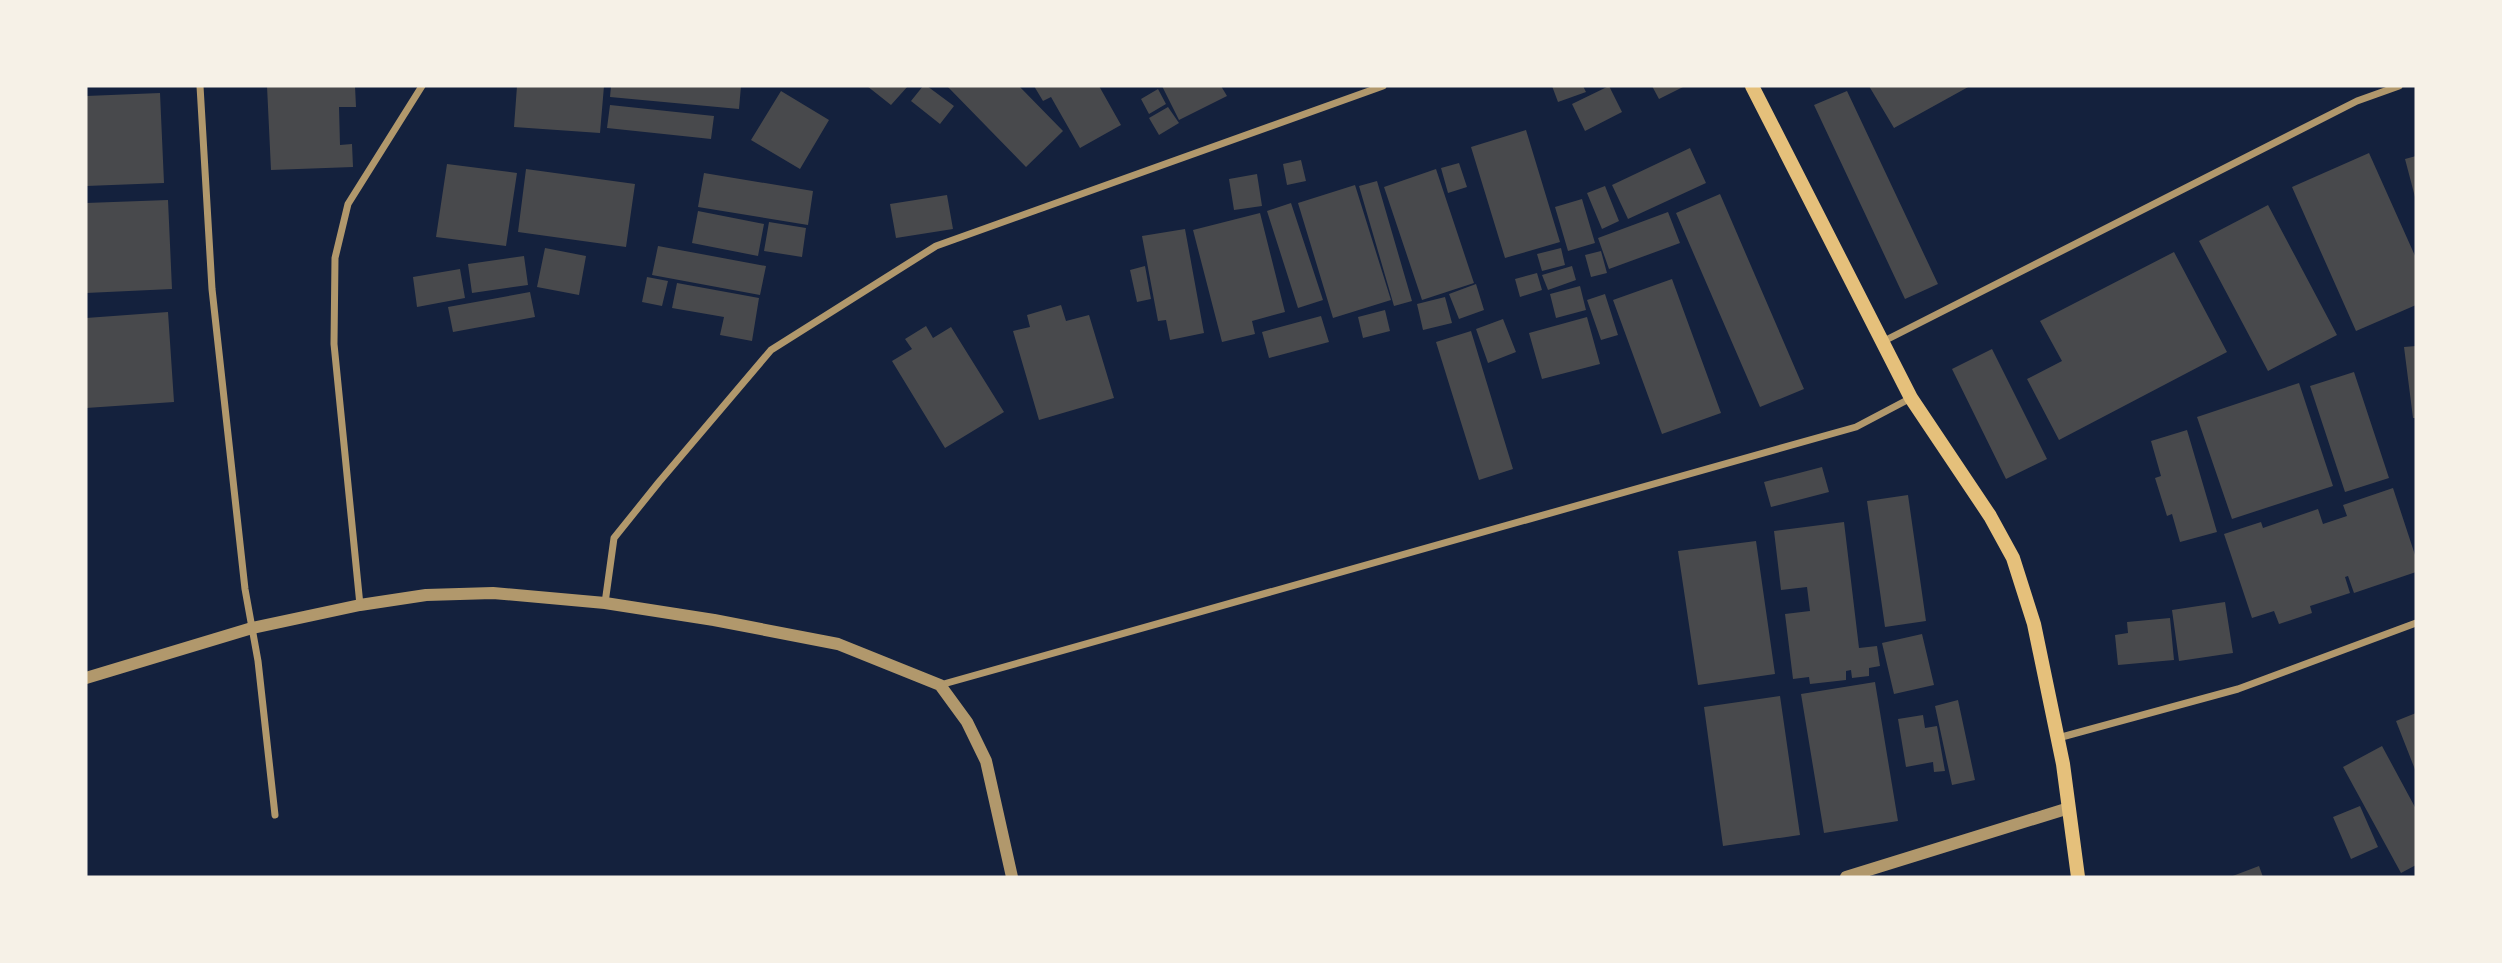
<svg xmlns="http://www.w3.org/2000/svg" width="2502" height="963" font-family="'Source Serif 4',serif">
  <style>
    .building { fill: #48494c }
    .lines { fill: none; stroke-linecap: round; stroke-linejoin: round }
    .minor { stroke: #b1986c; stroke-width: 7 }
    .tertiary { stroke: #b1986c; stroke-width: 12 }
    .secondary { stroke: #e5c07b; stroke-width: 14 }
  </style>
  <rect width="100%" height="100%" fill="#14213d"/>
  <path class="building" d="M267,86H355L356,107H339L340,145L352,144L353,167L271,170Z
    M517,86H604L600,133L514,127Z
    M611,86H741L739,109L610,97Z
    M867,86H908L891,105Z
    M923,86H927L954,106L940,124L911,101Z
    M947,86H1019L1063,131L1026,167Z
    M1034,86H1099L1121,125L1080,148L1051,97L1043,101Z
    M1162,86H1221L1227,96L1179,120Z
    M1552,86H1583L1586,92L1558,102Z
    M1609,86L1622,112L1585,131L1572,104Z
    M1652,86H1685L1659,99Z
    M1869,86H1970L1894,128Z
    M1158,89L1166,104L1149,114L1141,99Z
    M781,91L829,120L800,169L751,140Z
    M1847,91L1938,284L1905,299L1814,105Z
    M160,93L164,183L86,186V96Z
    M610,105L714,116L711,139L607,128Z
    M1168,107L1179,123L1159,135L1149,118Z
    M1526,130L1560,242L1505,258L1471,147Z
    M1690,148L1706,183L1628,219L1612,185Z
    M2369,153L2416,258V305L2356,331L2292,187Z
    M2416,156V197H2415L2405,159Z
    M1301,160L1306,181L1287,185L1283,164Z
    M1459,163L1467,187L1448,193L1441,168Z
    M447,164L517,173L506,246L436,237Z
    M526,169L635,184L626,247L518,232Z
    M1436,169L1474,283L1422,300L1384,187Z
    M704,173L813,191L808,225L698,207Z
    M1257,174L1262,206L1234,210L1229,179Z
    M1377,181L1412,301L1394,306L1359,186Z
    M1355,185L1391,300L1333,318L1298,203Z
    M1605,186L1619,221L1602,229L1587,193Z
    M1720,194L1804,389L1760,407L1676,213Z
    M947,195L953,229L896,238L890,204Z
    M1582,199L1595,243L1568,251L1555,207Z
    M168,200L172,289L86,293V203Z
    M1291,203L1323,300L1298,308L1267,211Z
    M2268,205L2337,335L2268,371L2199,241Z
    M698,211L764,224L758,256L692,243Z
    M1668,212L1680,243L1609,269L1598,238Z
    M1260,213L1285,312L1252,321L1255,334L1222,342L1193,230Z
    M769,222L806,228L802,257L764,251Z
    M1185,229L1204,333L1170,340L1166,320L1158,321L1142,236Z
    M658,246L766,266L760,295L652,275Z
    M545,248L586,256L579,295L537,287Z
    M1561,248L1565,265L1542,271L1537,254Z
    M1601,251L1607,273L1591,277L1585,255Z
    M2174,252L2227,352L2059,440L2027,379L2062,361L2040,321Z
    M524,256L528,285L472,293L468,264Z
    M1145,266L1151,299L1137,302L1130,270Z
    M1572,266L1576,280L1548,290L1542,275Z
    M460,269L465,298L417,307L413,277Z
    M1537,273L1542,290L1520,297L1515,279Z
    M647,277L668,281L662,306L642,302Z
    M1672,279L1721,413L1662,434L1613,300Z
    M677,283L759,298L752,341L720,335L724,317L672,308Z
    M1476,284L1484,310L1459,319L1449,294Z
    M1580,286L1586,310L1556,318L1550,294Z
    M530,292L535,317L453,332L448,307Z
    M1605,294L1618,335L1601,340L1587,300Z
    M1445,297L1452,323L1423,330L1417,304Z
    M1061,305L1066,321L1089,315L1114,398L1039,420L1013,331L1030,327L1027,315Z
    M1385,310L1390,331L1363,338L1358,317Z
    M168,312L174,402L86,408V318Z
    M1321,316L1329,342L1269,358L1262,332Z
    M1587,317L1600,364L1542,379L1529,333Z
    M1503,319L1516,352L1488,363L1476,329Z
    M926,326L933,338L951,327L1004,412L945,448L892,361L912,349L905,339Z
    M1471,331L1513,469L1479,480L1436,342Z
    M2416,346V418H2413L2404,347Z
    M1992,349L2047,459L2006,479L1952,369Z
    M2354,372L2389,478L2345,492L2310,386Z
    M2299,383L2333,486L2232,519L2197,417Z
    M2187,430L2217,532L2180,542L2172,514L2167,516L2155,478L2161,476L2151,441Z
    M1822,467L1829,492L1771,507L1764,482Z
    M2393,488L2416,558V572L2354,593L2348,576L2345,577L2350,593L2310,606L2312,613L2279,624L2274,611L2252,618L2224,534L2261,522L2263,528L2318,509L2323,524L2347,516L2343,505Z
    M1908,495L1926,621L1885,627L1867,501Z
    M1844,522L1859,648L1877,646L1880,666L1869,668V676L1852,678L1851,670L1846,671V680L1810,684L1809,677L1793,679L1785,614L1810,611L1807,587L1781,590L1774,531Z
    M1756,541L1775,674L1698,685L1678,551Z
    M2225,602L2233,653L2179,661L2172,610Z
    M2170,618L2174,660L2118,665L2115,635L2128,633L2127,622Z
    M1922,634L1934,685L1894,694L1882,643Z
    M1875,682L1898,821L1824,833L1801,694Z
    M1780,696L1800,835L1723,846L1704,707Z
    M1958,700L1975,780L1952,785L1935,706Z
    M2416,713V772L2396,721Z
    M1923,715L1925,728L1937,726L1945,771L1934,772L1933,762L1906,767L1898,719Z
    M2382,746L2416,809V865L2401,873L2343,767Z
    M2360,806L2378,847L2351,859L2333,817Z
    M2259,866L2263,877H2230Z"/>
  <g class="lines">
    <path class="minor" d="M200,86L212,289L245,589L258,661L275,815
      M1884,341L2357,101L2399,86
      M605,603L614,538L659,482L771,350L936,246L1383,86
      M360,605L334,344L335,258L348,204L422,86
      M940,685L1856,427L1911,398
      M2058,738L2238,689L2416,623"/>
    <path class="tertiary" d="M86,678L252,628L360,605L426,595L493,593L605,603L714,620L838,644L940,685L967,722L986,761L1012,877
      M1846,877L2069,808"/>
    <path class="secondary" d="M1752,86L1911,398L1990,516L2013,558L2034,624L2063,764L2078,877"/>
  </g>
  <rect width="2502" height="963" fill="none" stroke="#f6f1e7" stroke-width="175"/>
</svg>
